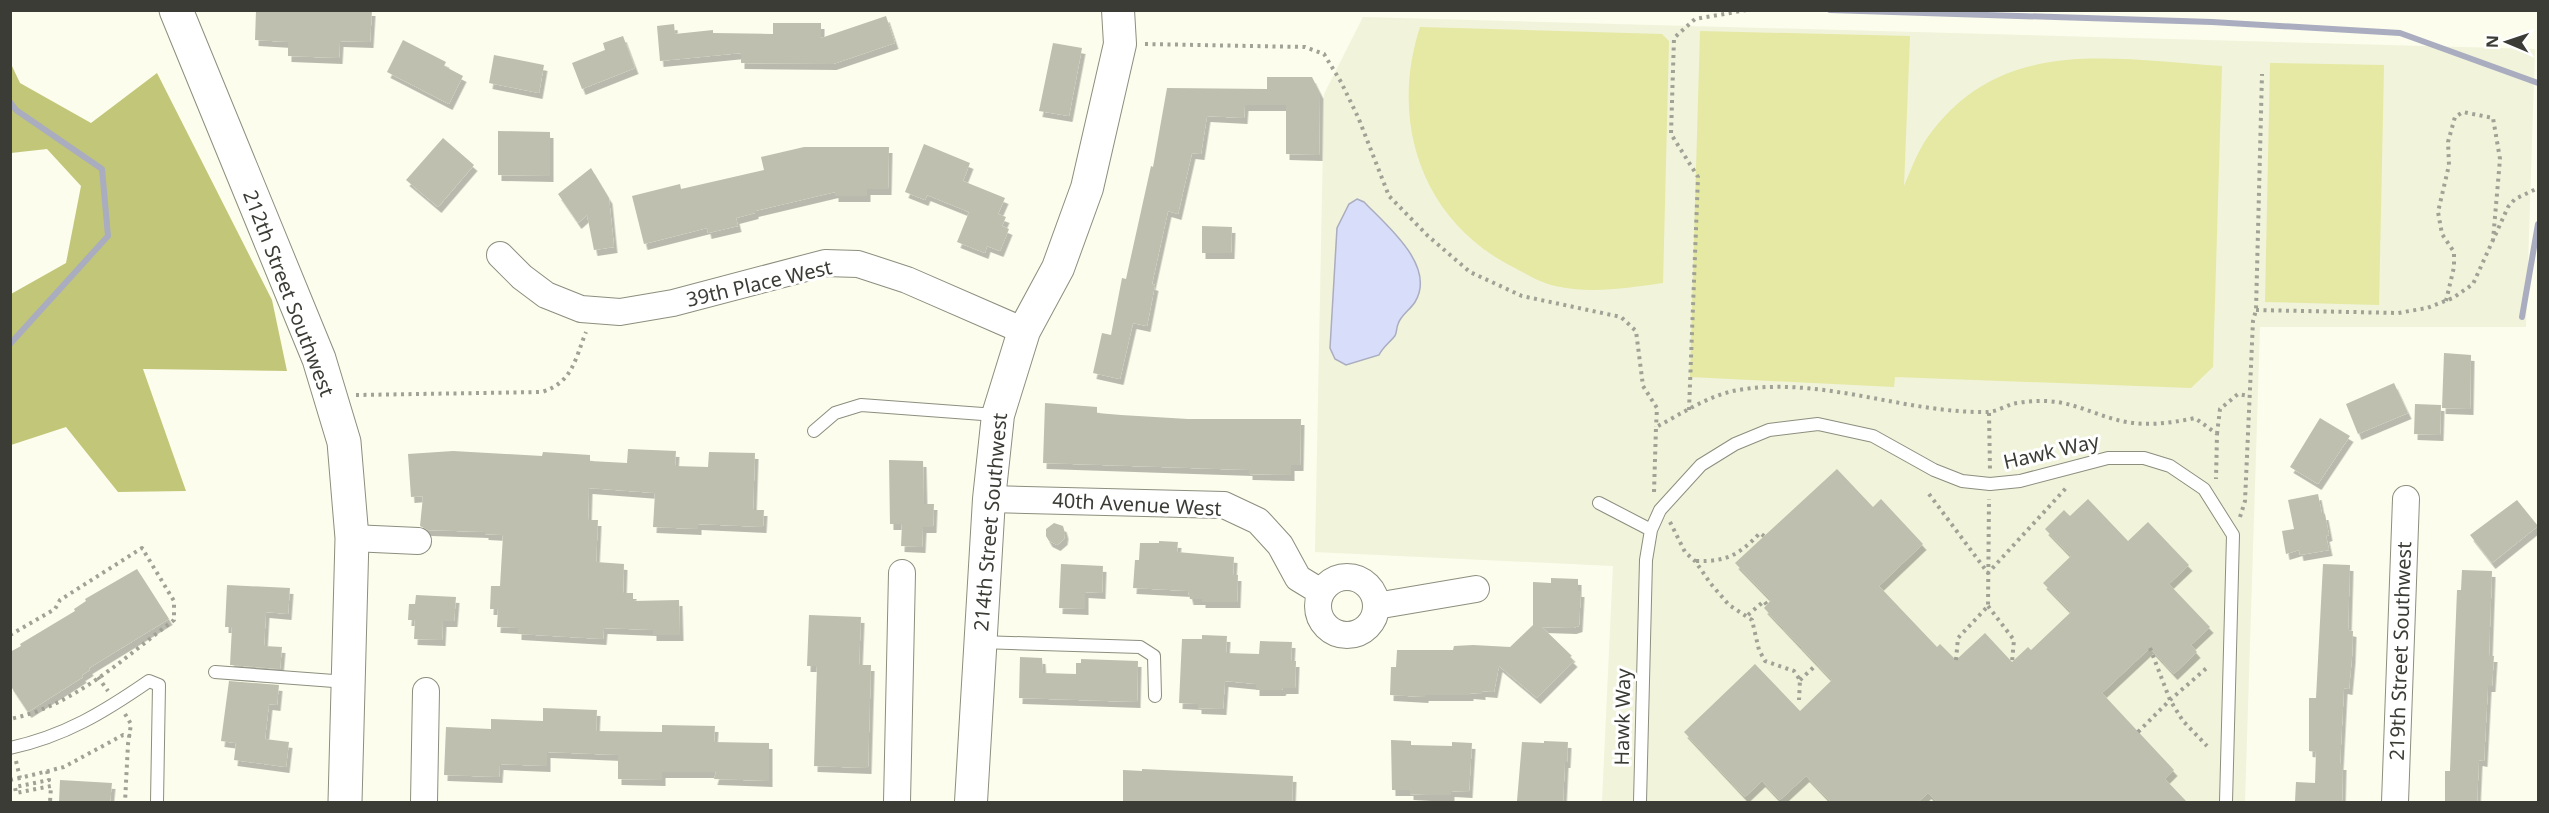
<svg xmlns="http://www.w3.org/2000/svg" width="2549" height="813" font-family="'Noto Sans',sans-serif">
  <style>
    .built { fill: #f1f3db }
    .green { fill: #e5e9a3 }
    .forest { fill: #c2c679 }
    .water { fill: #d8defa; stroke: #a9adbf; stroke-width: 1.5 }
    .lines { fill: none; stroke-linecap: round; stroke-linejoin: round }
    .stream { stroke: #a9adbf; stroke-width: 6 }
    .building { fill: #bebfae; filter: url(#shadow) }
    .service-casing { stroke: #8c8e7e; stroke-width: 14 }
    .minor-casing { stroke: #8c8e7e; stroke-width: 28 }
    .tertiary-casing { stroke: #8c8e7e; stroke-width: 34 }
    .secondary-casing { stroke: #8c8e7e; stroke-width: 35 }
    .path { stroke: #a1a296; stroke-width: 4; stroke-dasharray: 3 4.5; stroke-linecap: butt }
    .service { stroke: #fff; stroke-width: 12 }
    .minor { stroke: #fff; stroke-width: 26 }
    .tertiary { stroke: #fff; stroke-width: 32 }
    .secondary { stroke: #fff; stroke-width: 33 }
    .labels { text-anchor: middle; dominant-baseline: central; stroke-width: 6; stroke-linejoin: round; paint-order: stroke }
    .street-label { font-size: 20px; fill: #3b3c35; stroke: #fff }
  </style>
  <defs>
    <filter id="shadow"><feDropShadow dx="3.5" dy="6" stdDeviation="0" flood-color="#0004"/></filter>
  </defs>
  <rect width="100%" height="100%" fill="#fcfdec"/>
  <path class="built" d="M1363,17L2535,49L2526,327H2260L2245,802H1602L1613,566L1315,552L1324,94Z"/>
  <path class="green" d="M1420,27L1662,34L1669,41L1663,283C1627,288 1591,294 1555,286C1541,283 1526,274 1513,267C1422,221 1389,122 1420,27Z
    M1700,31L1910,36L1904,186C1912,167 1919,147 1933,130C2007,35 2117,60 2222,66L2213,367L2191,388L1895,377L1894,387L1690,377Z
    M2270,63L2384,65L2379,305L2265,302Z"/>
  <path class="forest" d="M11,64L20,83L91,123L157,73L272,300L287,371L143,369L186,491L118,492L66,427L11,445V294L66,263L81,186L47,149L11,153Z"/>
  <path class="water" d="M1357,199L1364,202C1386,225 1437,266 1415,302C1410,310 1401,315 1398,324C1396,329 1397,334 1394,337C1388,344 1383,347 1379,355L1346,365L1335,359L1330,348L1337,228L1349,204Z"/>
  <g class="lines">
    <path class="stream" d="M1830,10L2212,22L2400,33L2538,83
      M10,102L16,110L102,169L108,236L10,344
      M2522,317L2538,224"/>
  </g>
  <path class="building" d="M256,10H372L370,42L340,41L339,58L288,56V42L255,40Z
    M886,16L895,43L833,64L741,63V53L660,61L657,26L674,24L675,34L713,30V33L773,34V23H821V38Z
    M623,36L635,68L582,89L572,63L605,50L603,43Z
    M403,40L446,62L444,66L463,76L449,104L387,72Z
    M1053,43L1082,48L1069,116L1039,111Z
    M494,55L544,65L539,93L489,83Z
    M1267,77H1312L1320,93L1319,155L1286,154V105H1245L1244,118L1207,116L1201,154L1192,153L1178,214L1168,211L1152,284L1155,285L1147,326L1133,323L1120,379L1093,373L1102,333L1111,335L1122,278L1126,279L1151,166L1153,167L1167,88L1267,89Z
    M498,131L550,132V176L498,175Z
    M443,138L474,165L438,207L406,180Z
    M924,144L970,163L963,181L1005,198L998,214L1006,217L1002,226L1009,229L1000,251L987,246L985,253L957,242L969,212L927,195L925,200L905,192Z
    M804,147H889L888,189H867V196H835V192L755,211V213L736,218L738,226L708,233L707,228L644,244L632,196L680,184L681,189L764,170L761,157Z
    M591,168L609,198L614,247L594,250L587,215L578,223L558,194Z
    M1202,226L1232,227L1231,253H1202Z
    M2444,353L2471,355L2470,409L2442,408Z
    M2394,383L2408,413L2358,434L2346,404Z
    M1045,403L1097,407V413L1121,415L1188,419H1301L1300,465H1291V475L1249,474V470L1043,463Z
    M2415,404L2441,405L2440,435L2414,434Z
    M2320,418L2350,436L2318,484L2290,467Z
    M628,449L676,451L675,466L708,467L709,452L755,453L753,510H764L763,527L698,524V529L653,527L655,493L589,488L588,520H598L596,562L624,564L623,593H633V601L679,600L680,635H653V630L604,628L603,639L518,634V628L497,627L498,609H490L491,586H500L503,535L485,534V532L428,530L420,526L423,496L411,497L408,454L453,451L542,456L543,452L590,455V461L627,463Z
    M889,460L923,461L924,504H934L933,527H923L922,547L901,546L902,524H890Z
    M1837,469L1873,507L1881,499L1923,544L1879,586L1937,647L1940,644L1956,660L1985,633L2012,662L2028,647L2031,650L2071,612L2043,583L2071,556L2045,529L2064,510L2070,516L2088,499L2128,541L2148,522L2189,565L2169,584L2210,627L2191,645L2197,652L2174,674L2150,648L2102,693L2174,770L2165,779L2187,802H1937L1928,793L1918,802H1831L1806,776L1780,800L1762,781L1745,797L1684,732L1755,664L1800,711L1832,680L1764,608L1771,600L1735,563Z
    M2318,494L2322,514H2325L2329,535L2326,536L2329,550L2300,555L2299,550L2286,554L2282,531L2294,529L2288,500Z
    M2517,500L2538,526L2492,563L2470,535Z
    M1054,523L1063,526L1065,533L1064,539L1057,545L1049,541L1046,536V529Z
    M1159,541L1178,542L1177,552L1234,557L1233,575H1238L1237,602H1202V599H1190L1188,591L1133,588L1135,560H1139L1140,543H1159Z
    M1061,564L1103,566L1102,593L1085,592V609L1059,608Z
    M2323,564L2350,565L2348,630L2353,631L2352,657L2349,689L2344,688L2340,764H2343L2342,802L2295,801L2296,782L2315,783L2316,752L2309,751V698H2316Z
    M137,569L169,619L89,668L90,670L82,675L83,677L28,712L10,685V652L21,646L20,644L75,611L74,609L86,601L85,599Z
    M2462,570L2492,571L2489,656H2494L2492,686H2488L2484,761L2479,760L2477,802H2445V771H2450L2457,590H2461Z
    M1551,578L1578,579V591H1581L1579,626L1573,628L1542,627L1572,656L1570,657L1574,661L1537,698L1499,666L1494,692L1482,691V694L1470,693V695H1425V697L1390,695L1391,667H1396L1397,650H1453L1454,646L1473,645L1510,647L1533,625V582L1551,583Z
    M227,585L290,588L288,614L266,612L264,646L282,647L280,669L230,665L232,627H225Z
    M416,595L456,597L454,621H443L442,640L414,639L415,620H408L409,604H415Z
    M809,615L861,617L859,665H871L868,768L814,766L817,666H807Z
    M1202,635L1227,636L1226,653L1259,654L1260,641L1292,642L1291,661H1296L1295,688H1283L1282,690H1256V684L1225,681L1223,709L1198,708V704L1179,703L1182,639H1202Z
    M1020,657L1042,658L1043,673L1076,674V663H1081V659L1138,661L1137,702L1019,698Z
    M229,681L279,685L277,705L269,704L265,739L289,742L286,767L234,760L236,743L221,741Z
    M543,708L597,710L596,731L662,732V725L715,726L714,742L769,743V781L714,779L716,772H662V780L618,779V755L547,752V766L500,764L499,777L444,775L446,727L491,729V719L543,721Z
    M1391,740L1411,741V745L1452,746V742L1472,743L1469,792L1451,791V795H1428L1410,794V790H1392Z
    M1544,741L1568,742L1567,762H1565L1563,802L1517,801L1522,742L1544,743Z
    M1142,769L1293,776L1292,802H1123V770L1142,771Z
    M60,780L112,783L110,802H59Z"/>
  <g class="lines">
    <g class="service-casing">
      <path id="service" d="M814,431L835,413L861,405L996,415
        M1599,503L1651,530
        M980,642L1140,647L1154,656L1155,696
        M215,672L347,682
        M10,748C65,736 104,712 149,681L159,685L157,802
        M1640,802L1646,560L1651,530L1660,510L1701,465L1735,444L1769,430L1818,424L1873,436L1934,470L1962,481L1990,484L2020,481L2108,458H2144L2170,466L2204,489L2233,535L2226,802"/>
    </g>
    <g class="minor-casing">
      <path id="minor" d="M500,255L522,277L546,295L581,309L620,312L673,303L825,263L858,264L907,280L1024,331
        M989,499L1224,505L1258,521L1280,545L1298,578L1321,592
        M352,538L418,541
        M1318 606a29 29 0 1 1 58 0a29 29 0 1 1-58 0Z
        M1376,606L1476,589
        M424,802L426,691
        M897,802L902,573
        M2395,802L2406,499"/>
    </g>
    <g class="tertiary-casing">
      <path id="tertiary" d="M971,802L989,499L998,415L1024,331L1058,268L1087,188L1120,44L1118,10"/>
    </g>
    <g class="secondary-casing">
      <path id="secondary" d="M176,10L319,359L344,442L352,538L345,802"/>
    </g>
    <path class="path" d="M1145,44L1305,47L1324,54L1341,82L1358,117L1389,196L1428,236L1470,272L1522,296L1621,317L1636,331L1643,386L1657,408L1656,427
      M2446,301L2454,267V252L2442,234L2438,212L2449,165L2448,142L2455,117L2463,112L2493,118L2500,159L2493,240
      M2256,310L2398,313L2427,308L2453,298L2473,284L2508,207L2515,199L2538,188
      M356,395L542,392C573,382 575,359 586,332
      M1689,410L1698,177L1671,134L1674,38L1695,19L1747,10
      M1989,413L1990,470
      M2217,434L2220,409L2238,394L2249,396
      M1654,492L1656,427C1681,414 1709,395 1738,390C1822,376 1903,413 1986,412C1995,412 2004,407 2012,404C2026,401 2043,400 2057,402C2077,405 2095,414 2114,419C2141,427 2167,424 2195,418L2217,434L2216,479
      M1929,494L1988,573L2067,487
      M2240,517L2245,501L2253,321L2256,310L2262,74
      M1670,522L1685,552L1695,561L1711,584L1729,605L1752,620L1759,650L1765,661L1794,671L1800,680L1799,700
      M1696,561C1727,562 1740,554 1760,533L1764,536
      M1988,606L2014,640L2012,662
      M1748,615L1764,601L1767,605
      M10,635L55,609L60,600L142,548L174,601V620C124,658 74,706 10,719
      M2150,648L2170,700L2183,721L2207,746
      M1956,660L1958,638L1988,606L1989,499
      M98,677L108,691
      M1800,680L1815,666
      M125,714L131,724L128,744L125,802
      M2138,732L2170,700L2209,666
      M16,761L20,778L64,767L123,735L131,736
      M47,771L49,780L15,787L16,793L51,786L50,802
      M10,780L20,778"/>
    <use href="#service" class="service"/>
    <use href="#minor" class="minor"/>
    <use href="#tertiary" class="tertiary"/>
    <use href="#secondary" class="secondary"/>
  </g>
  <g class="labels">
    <g class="street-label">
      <text transform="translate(759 283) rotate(-13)">39th Place West</text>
      <text transform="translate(289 293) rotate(69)">212th Street Southwest</text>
      <text transform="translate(2051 451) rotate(-13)">Hawk Way</text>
      <text transform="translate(1137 504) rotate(3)">40th Avenue West</text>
      <text transform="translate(990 522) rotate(-85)">214th Street Southwest</text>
      <text transform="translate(2400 651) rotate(-88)">219th Street Southwest</text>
      <text transform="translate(1622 717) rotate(-89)">Hawk Way</text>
    </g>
  </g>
  <rect width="2549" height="813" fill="none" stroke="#3b3c35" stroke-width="24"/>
  <g transform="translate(2507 42) rotate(272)" stroke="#ffffff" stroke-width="4.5" paint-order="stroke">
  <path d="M0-4.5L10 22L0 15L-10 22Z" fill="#3b3c35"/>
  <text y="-9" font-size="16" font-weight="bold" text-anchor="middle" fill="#3b3c35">N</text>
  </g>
</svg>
